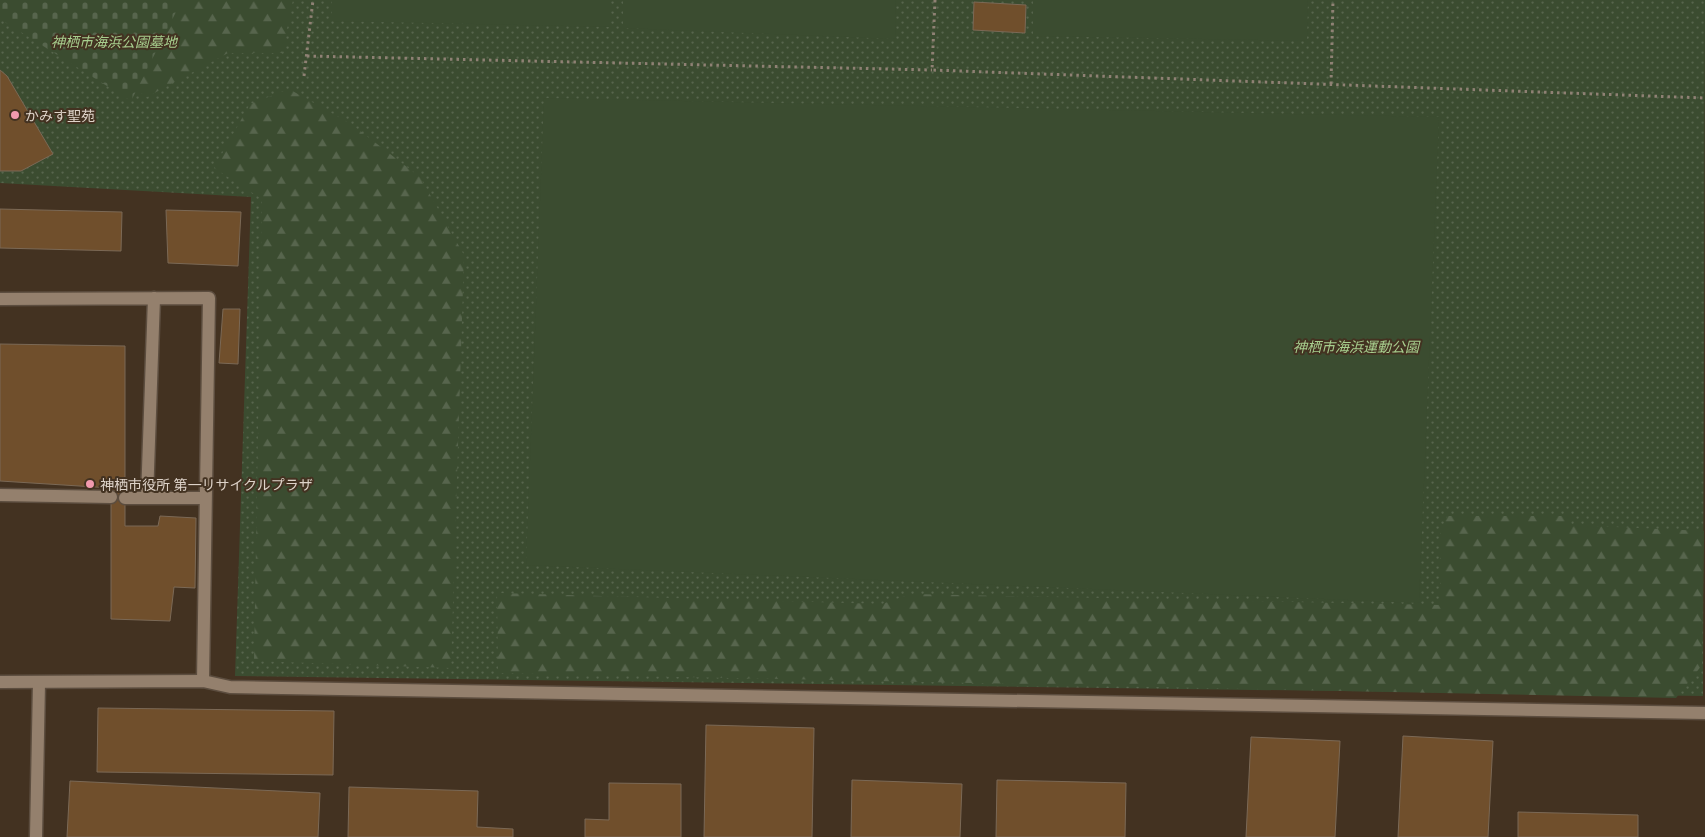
<svg xmlns="http://www.w3.org/2000/svg" width="1705" height="837" font-family="'PT Serif','Noto Sans JP',serif">
  <style>
    .green { fill: url(#green-dots) }
    .forest { fill: url(#forest-firs) }
    .cemetery { fill: url(#cemetery-stones) }
    .pitch { fill: #3b4c30 }
    .building { fill: #704f2c; stroke: #7b6956 }
    .lines { fill: none; stroke-linecap: round; stroke-linejoin: round }
    .lane-casing { stroke: #5c4d3f; stroke-width: 15 }
    .street-casing { stroke: #5c4d3f; stroke-width: 15 }
    .secondary-casing { stroke: #5c4d3f; stroke-width: 15 }
    .path { stroke: #8f8174; stroke-width: 3; stroke-dasharray: 2.5 4; stroke-linecap: butt }
    .lane { stroke: #94806d; stroke-width: 12 }
    .street { stroke: #94806d; stroke-width: 12 }
    .secondary { stroke: #94806d; stroke-width: 12 }
    .poi-dot { fill: #f29aae; stroke: #433221; stroke-width: 2 }
    .labels { text-anchor: middle; dominant-baseline: central; stroke-width: 4; stroke-linejoin: round; paint-order: stroke }
    .park-label { font-size: 14px; font-style: italic; fill: #a7ce8e; stroke: #433221 }
    .poi-label { font-size: 14px; fill: #ded3c9; stroke: #433221; text-anchor: start }
  </style>
  <defs>
    <pattern id="green-dots" width="8" height="8" patternUnits="userSpaceOnUse" patternTransform="scale(1.25)"><rect width="8" height="8" fill="#3b4c30"/><path d="M2 2h.1M6 6h.1" fill="none" stroke="#57654d" stroke-width="1.8" stroke-linecap="round"/></pattern>
    <pattern id="forest-firs" width="22" height="20" patternUnits="userSpaceOnUse" patternTransform="scale(1.25)"><rect width="22" height="20" fill="#3b4c30"/><path d="M5 1l3.5 6h-7zM16 11l3.5 6h-7z" fill="#57654d"/></pattern>
    <pattern id="cemetery-stones" width="16" height="16" patternUnits="userSpaceOnUse" patternTransform="scale(1.25)"><rect width="16" height="16" fill="#3b4c30"/><path d="M2 7V4a2 2 0 0 1 4 0v3zM10 15v-3a2 2 0 0 1 4 0v3z" fill="#57654d"/></pattern>
  </defs>
  <rect width="100%" height="100%" fill="#433221"/>
  <path class="green" d="M0,0H1705L1703,696L235,676L251,197L0,183Z"/>
  <path class="forest" d="M0,0H293L282,53H228L147,97Z
    M289,89L351,124L420,177L464,255L451,668L254,661L262,199L214,168L250,104Z
    M1447,516H1572L1571,525L1704,531L1702,665L1676,698L498,673L497,593L882,604L911,594L1440,605V534Z"/>
  <path class="cemetery" d="M0,0H182L131,101L0,19Z"/>
  <path class="pitch" d="M332,0H609V27L332,21Z
    M623,0H896L895,39L623,28Z
    M1033,0H1308L1307,41L1033,36Z
    M544,98L1439,117L1419,603L526,565Z"/>
  <path class="building" d="M974,2L1026,5L1025,33L973,30Z
    M0,70L7,76L53,154L21,171H0Z
    M0,209L122,212L121,251L0,248Z
    M166,210L241,212L238,266L168,263Z
    M223,309H240L238,364L219,363Z
    M0,344L125,346V526H158L160,516L196,518L195,588L174,587L170,621L111,619V488L0,481Z
    M98,708L334,711L333,775L97,772Z
    M706,725L814,728L812,837H704Z
    M1403,736L1493,741L1488,837H1398Z
    M1251,737L1340,741L1335,837H1246Z
    M852,780L962,784L960,837H851Z
    M997,780L1126,783L1125,837H996Z
    M70,781L320,793L318,837H67Z
    M609,783L681,784V837H585V819L609,820Z
    M349,787L478,791L477,827L513,829V837H348Z
    M1518,812L1638,815V837H1518Z"/>
  <g class="lines">
    <g class="lane-casing">
      <path id="lane" d="M0,299L209,298L203,681
        M0,495L111,497
        M125,498H205
        M147,498L154,298"/>
    </g>
    <g class="street-casing">
      <path id="street" d="M36,837L39,683"/>
    </g>
    <g class="secondary-casing">
      <path id="secondary" d="M0,682L203,681L230,687L1705,713"/>
    </g>
    <path class="path" d="M935,0L932,70L1705,98
      M307,56L932,70
      M304,76L313,0
      M1331,84L1333,0"/>
    <use href="#lane" class="lane"/>
    <use href="#street" class="street"/>
    <use href="#secondary" class="secondary"/>
  </g>
  <g class="poi-dot">
    <circle cx="15" cy="115" r="5"/>
    <circle cx="90" cy="484" r="5"/>
  </g>
  <g class="labels">
    <g class="park-label">
      <text x="114" y="41">神栖市海浜公園墓地</text>
      <text x="1356" y="346">神栖市海浜運動公園</text>
    </g>
    <g class="poi-label">
      <text x="25" y="115">かみす聖苑</text>
      <text x="100" y="484">神栖市役所 第一リサイクルプラザ</text>
    </g>
  </g>
</svg>
